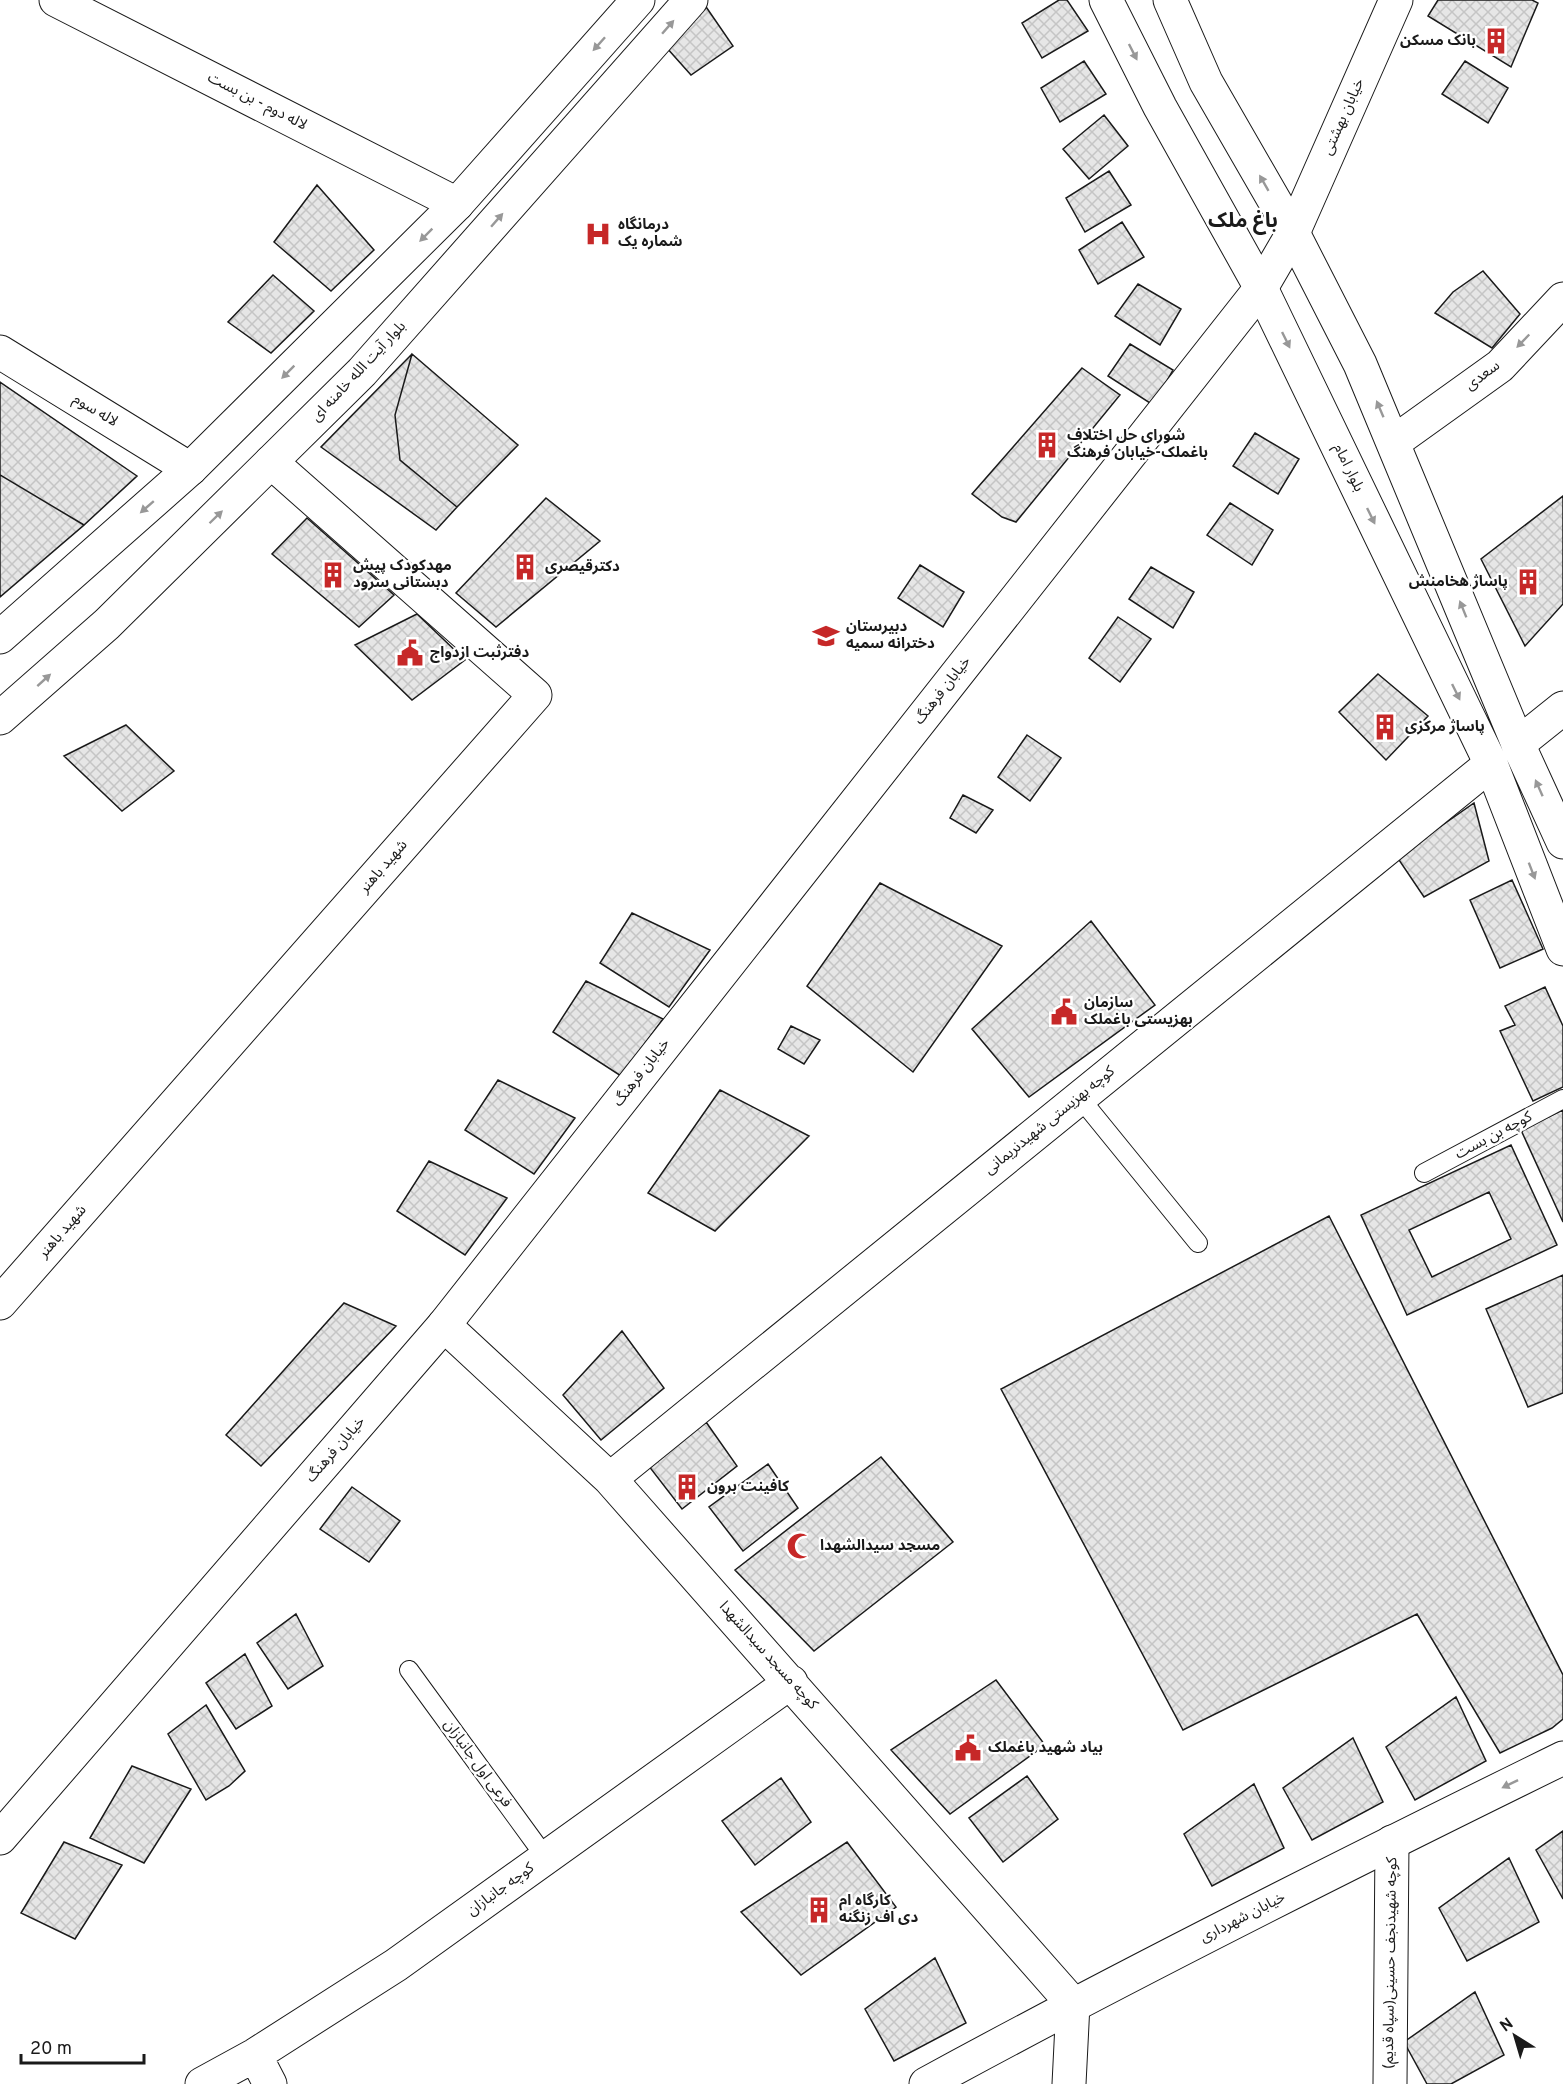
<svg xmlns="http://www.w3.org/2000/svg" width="1563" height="2084" font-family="Overpass,'Noto Sans Arabic',sans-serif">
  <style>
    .building { fill: url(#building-cross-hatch); stroke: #1a1a1a; stroke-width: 1.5; fill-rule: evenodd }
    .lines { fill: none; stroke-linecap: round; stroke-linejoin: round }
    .service-casing { stroke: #1a1a1a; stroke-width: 20 }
    .minor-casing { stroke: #1a1a1a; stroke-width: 35 }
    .tertiary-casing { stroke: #1a1a1a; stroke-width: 35 }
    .secondary-casing { stroke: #1a1a1a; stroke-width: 35 }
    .primary-casing { stroke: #1a1a1a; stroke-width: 35 }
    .service { stroke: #fff; stroke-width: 18 }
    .minor { stroke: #fff; stroke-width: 33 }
    .tertiary { stroke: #fff; stroke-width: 33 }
    .secondary { stroke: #fff; stroke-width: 33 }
    .primary { stroke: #fff; stroke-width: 33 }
    .oneway { fill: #989898 }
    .labels { text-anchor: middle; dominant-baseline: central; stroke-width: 4.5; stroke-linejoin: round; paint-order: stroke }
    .poi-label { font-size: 15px; font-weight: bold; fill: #1a1a1a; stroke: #fff; text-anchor: start }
    .street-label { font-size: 15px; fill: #1a1a1a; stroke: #fff }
    .district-label { font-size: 21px; font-weight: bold; fill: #1a1a1a; stroke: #fff }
  </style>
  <defs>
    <pattern id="building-cross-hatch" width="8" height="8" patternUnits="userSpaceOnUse" patternTransform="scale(1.5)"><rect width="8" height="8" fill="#e6e6e6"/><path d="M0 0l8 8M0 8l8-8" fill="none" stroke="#c5c5c5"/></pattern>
  </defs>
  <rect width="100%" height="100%" fill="#fff"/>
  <path class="building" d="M1059,0H1067L1088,31L1042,58L1022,23Z
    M1438,0H1532L1538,3L1511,67L1428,16Z
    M702,1L733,46L691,75L658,38Z
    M1084,61L1106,94L1060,122L1041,88Z
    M1465,61L1508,88L1488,123L1442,94Z
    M1104,115L1128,146L1089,179L1063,149Z
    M1109,171L1131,205L1085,232L1066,198Z
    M317,185L374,250L331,291L274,242Z
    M1122,222L1144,257L1098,284L1079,250Z
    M1483,271L1520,314L1492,348L1435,313L1453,292Z
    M273,275L314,311L271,353L228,322Z
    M1138,284L1181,309L1160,345L1115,316Z
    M1130,344L1173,370L1153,405L1108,376Z
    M412,354L518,445L457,507L400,460L395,415Z
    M412,354L395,415L400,460L457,507L436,530L321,447Z
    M1082,368L1120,395L1016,522L1002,517L972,494Z
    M0,382L137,476L84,525L0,475Z
    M1255,433L1299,459L1278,494L1233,466Z
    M0,475L84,525L0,597Z
    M1563,496V604L1525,646L1481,559Z
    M546,498L600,541L496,627L456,593Z
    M1230,503L1273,530L1252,565L1207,535Z
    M307,518L394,595L359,627L272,554Z
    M920,565L964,592L943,627L898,598Z
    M1151,567L1194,592L1173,628L1129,599Z
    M417,614L465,660L412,700L355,645Z
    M1118,617L1151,639L1120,682L1089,658Z
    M1378,674L1428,716L1386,760L1339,712Z
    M126,725L174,771L122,811L64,756Z
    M1027,735L1061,758L1030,801L998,777Z
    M963,795L993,810L976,833L950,818Z
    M1474,803L1489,861L1424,897L1397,857Z
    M1512,880L1543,949L1500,968L1470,900Z
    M880,883L1002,946L913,1072L807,986Z
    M632,913L710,950L669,1007L600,963Z
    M1091,921L1155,1005L1029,1097L972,1029Z
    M586,981L663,1019L621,1076L553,1032Z
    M1545,987L1563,1026V1087L1533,1101L1500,1031L1515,1025L1505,1006Z
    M791,1026L820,1040L804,1064L778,1049Z
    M498,1080L575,1118L534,1174L465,1130Z
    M720,1090L809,1136L715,1231L648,1193Z
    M1563,1110V1222L1521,1130Z
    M1511,1145L1557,1245L1407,1315L1361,1215ZM1489,1192L1511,1239L1432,1277L1409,1230Z
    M429,1161L507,1198L465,1255L397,1211Z
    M1329,1216L1563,1675V1719L1552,1728L1500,1753L1417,1614L1183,1730L1001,1389Z
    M1563,1275V1393L1528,1407L1486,1309Z
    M344,1303L396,1326L261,1466L226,1435Z
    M622,1331L664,1388L601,1440L563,1395Z
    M706,1422L737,1466L682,1509L648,1465Z
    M881,1457L953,1542L814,1651L735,1570Z
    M768,1464L798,1508L743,1551L709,1507Z
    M352,1487L400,1521L369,1562L320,1529Z
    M296,1614L323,1666L288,1689L257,1643Z
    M245,1654L272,1706L236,1729L206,1683Z
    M996,1680L1045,1745L950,1814L891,1750Z
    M1456,1697L1486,1761L1415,1800L1386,1747Z
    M206,1705L245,1771L229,1786L206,1800L168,1734Z
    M1353,1738L1383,1802L1312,1840L1283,1788Z
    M132,1766L191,1789L144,1863L90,1838Z
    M1027,1776L1058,1819L1003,1862L969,1818Z
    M781,1778L811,1822L755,1865L722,1821Z
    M1254,1784L1284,1848L1212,1886L1184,1834Z
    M1563,1831V1899L1536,1850Z
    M64,1842L122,1865L75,1939L21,1913Z
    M847,1842L896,1907L801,1975L741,1912Z
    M1509,1858L1539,1922L1467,1961L1439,1908Z
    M935,1958L966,2023L894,2061L865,2009Z
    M1475,1992L1504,2055L1451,2084H1427L1404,2042Z"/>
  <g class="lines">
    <g class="service-casing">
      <path id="service" d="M1080,1098L1198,1243
        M1424,1173L1563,1099
        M409,1670L546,1858"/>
    </g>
    <g class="minor-casing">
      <path id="minor" d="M56,0L457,204
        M0,352L190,469
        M1394,442L1500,366L1563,299
        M1518,744L1563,708
        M0,1303L535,695L271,462
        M444,1325L610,1479L1073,2004L1069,2084
        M610,1479L1491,764
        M255,2055L270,2084
        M202,2084L255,2055L396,1965L791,1682
        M1390,2084L1392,1842"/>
    </g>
    <g class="tertiary-casing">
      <path id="tertiary" d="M926,2084C1135,1970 1349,1863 1563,1758"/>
    </g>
    <g class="secondary-casing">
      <path id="secondary" d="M0,1838L444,1325L1261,288L1293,233L1396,0"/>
    </g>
    <g class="primary-casing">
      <path id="primary" d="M1106,0L1160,107L1261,288L1491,764L1563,949
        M1170,0L1206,82L1293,233L1360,364L1518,744L1563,842
        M0,637L190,469L457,204L638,0
        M0,718L107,624L362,372L691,0"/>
    </g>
    <use href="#service" class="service"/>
    <use href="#minor" class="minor"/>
    <use href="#tertiary" class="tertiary"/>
    <use href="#secondary" class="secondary"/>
    <use href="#primary" class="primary"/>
  </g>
  <defs><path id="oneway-solid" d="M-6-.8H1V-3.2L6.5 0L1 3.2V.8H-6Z" transform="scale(1.5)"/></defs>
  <g class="oneway">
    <use href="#oneway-solid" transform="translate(668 27) rotate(-49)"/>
    <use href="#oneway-solid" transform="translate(599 44) rotate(132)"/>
    <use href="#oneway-solid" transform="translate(1133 52) rotate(63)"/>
    <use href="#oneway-solid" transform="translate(1264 183) rotate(-120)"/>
    <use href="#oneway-solid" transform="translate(497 220) rotate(-49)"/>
    <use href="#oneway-solid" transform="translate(426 235) rotate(135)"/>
    <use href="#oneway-solid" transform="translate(1286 340) rotate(64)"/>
    <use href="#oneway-solid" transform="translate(1523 341) rotate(134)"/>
    <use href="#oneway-solid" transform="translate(288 372) rotate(135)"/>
    <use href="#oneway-solid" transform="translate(1380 409) rotate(-113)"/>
    <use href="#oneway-solid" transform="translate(147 507) rotate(139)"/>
    <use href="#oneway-solid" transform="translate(1371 516) rotate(64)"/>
    <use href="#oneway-solid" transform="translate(216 517) rotate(-44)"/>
    <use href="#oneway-solid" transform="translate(1463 609) rotate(-112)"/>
    <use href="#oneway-solid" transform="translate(44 680) rotate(-42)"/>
    <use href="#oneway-solid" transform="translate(1456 692) rotate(64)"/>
    <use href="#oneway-solid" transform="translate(1539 788) rotate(-114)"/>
    <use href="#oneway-solid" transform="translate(1532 871) rotate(69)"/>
    <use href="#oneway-solid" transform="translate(1510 1784) rotate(154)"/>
  </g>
  <defs>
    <g id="building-bare" transform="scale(2.07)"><path d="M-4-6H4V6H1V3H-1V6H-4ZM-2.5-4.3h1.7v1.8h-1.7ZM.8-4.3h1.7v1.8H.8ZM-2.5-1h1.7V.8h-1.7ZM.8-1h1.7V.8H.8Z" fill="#c62828" stroke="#fff" stroke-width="2.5" paint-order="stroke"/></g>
    <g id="hospital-bare" transform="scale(2.07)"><path d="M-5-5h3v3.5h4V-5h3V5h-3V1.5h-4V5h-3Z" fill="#c62828" stroke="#fff" stroke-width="2.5" paint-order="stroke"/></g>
    <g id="school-bare" transform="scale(2.07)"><path d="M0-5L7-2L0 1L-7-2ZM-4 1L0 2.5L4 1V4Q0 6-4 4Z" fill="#c62828" stroke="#fff" stroke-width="2.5" paint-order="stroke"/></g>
    <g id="civic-bare" transform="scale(2.07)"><path d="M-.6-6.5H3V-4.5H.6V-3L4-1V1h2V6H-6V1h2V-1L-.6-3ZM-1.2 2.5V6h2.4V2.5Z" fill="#c62828" stroke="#fff" stroke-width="2.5" paint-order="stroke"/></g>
    <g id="mosque-bare" transform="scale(2.07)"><path d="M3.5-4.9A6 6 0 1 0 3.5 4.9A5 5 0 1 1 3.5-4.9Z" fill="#c62828" stroke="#fff" stroke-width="2.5" paint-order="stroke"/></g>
  </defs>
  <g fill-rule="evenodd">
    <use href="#building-bare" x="1496" y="41"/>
    <use href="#hospital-bare" x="598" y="234"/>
    <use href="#building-bare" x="1047" y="445"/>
    <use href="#building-bare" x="525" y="567"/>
    <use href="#building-bare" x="333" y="575"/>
    <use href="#building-bare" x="1528" y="582"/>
    <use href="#school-bare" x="826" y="636"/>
    <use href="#civic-bare" x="410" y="653"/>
    <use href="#building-bare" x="1385" y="727"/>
    <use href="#civic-bare" x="1064" y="1012"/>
    <use href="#building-bare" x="687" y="1487"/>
    <use href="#mosque-bare" x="800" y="1546"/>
    <use href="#civic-bare" x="968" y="1748"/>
    <use href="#building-bare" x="819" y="1910"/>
  </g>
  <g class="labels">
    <g class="poi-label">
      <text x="1476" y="41" text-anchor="end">بانک مسکن</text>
      <text x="618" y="225">درمانگاه<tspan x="618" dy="17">شماره یک</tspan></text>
      <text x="1067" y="436">شورای حل اختلاف<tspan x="1067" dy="17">باغملک-خیابان فرهنگ</tspan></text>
      <text x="353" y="566">مهدکودک پیش<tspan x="353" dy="17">دبستانی سرود</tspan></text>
      <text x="545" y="567">دکترقیصری</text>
      <text x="1508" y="582" text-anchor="end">پاساژ هخامنش</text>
      <text x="846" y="627">دبیرستان<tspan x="846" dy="17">دخترانه سمیه</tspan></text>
      <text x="430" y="653">دفترثبت ازدواج</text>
      <text x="1405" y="727">پاساژ مرکزی</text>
      <text x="1084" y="1003">سازمان<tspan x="1084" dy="17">بهزیستی باغملک</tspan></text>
      <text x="707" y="1487">کافینت برون</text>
      <text x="820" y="1546">مسجد سیدالشهدا</text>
      <text x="988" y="1748">بیاد شهید باغملک</text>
      <text x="839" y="1901">کارگاه ام<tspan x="839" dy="17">دی اف زنگنه</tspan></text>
    </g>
    <g class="street-label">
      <text transform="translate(257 102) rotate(27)">لاله دوم - بن بست</text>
      <text transform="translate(1344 117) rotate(-66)">خیابان بهشتی</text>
      <text transform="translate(359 372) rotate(-47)">بلوار آیت الله خامنه ای</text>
      <text transform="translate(1483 376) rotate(-37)">سعدی</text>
      <text transform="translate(95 411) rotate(31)">لاله سوم</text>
      <text transform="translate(1348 468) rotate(64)">بلوار امام</text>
      <text transform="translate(943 691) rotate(-52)">خیابان فرهنگ</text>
      <text transform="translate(384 867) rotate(-49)">شهید باهنر</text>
      <text transform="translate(642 1073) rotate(-52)">خیابان فرهنگ</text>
      <text transform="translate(1050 1121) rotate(-39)">کوچه بهزیستی شهیدنریمانی</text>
      <text transform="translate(1494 1136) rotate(-28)">کوچه بن بست</text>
      <text transform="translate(63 1232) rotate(-49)">شهید باهنر</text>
      <text transform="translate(336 1450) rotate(-49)">خیابان فرهنگ</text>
      <text transform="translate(768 1656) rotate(48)">کوچه مسجد سیدالشهدا</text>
      <text transform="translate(477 1764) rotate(54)">فرعی اول جانبازان</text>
      <text transform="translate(501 1890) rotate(-36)">کوچه جانبازان</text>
      <text transform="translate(1243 1918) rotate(-27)">خیابان شهرداری</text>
      <text transform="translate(1391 1963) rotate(-89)">کوچه شهیدنجف حسینی(سپاه قدیم)</text>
    </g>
    <g class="district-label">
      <text x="1243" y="221">باغ ملک</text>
    </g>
  </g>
  <g transform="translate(1515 2036) rotate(323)" stroke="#ffffff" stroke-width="4.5" paint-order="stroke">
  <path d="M0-4.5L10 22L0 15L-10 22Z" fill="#1a1a1a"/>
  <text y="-9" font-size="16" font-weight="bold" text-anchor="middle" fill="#1a1a1a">N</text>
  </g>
  <path d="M21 2054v9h123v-9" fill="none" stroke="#1a1a1a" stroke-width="3"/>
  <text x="30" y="2054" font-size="18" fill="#1a1a1a" stroke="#ffffff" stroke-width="4.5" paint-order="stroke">20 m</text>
</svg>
